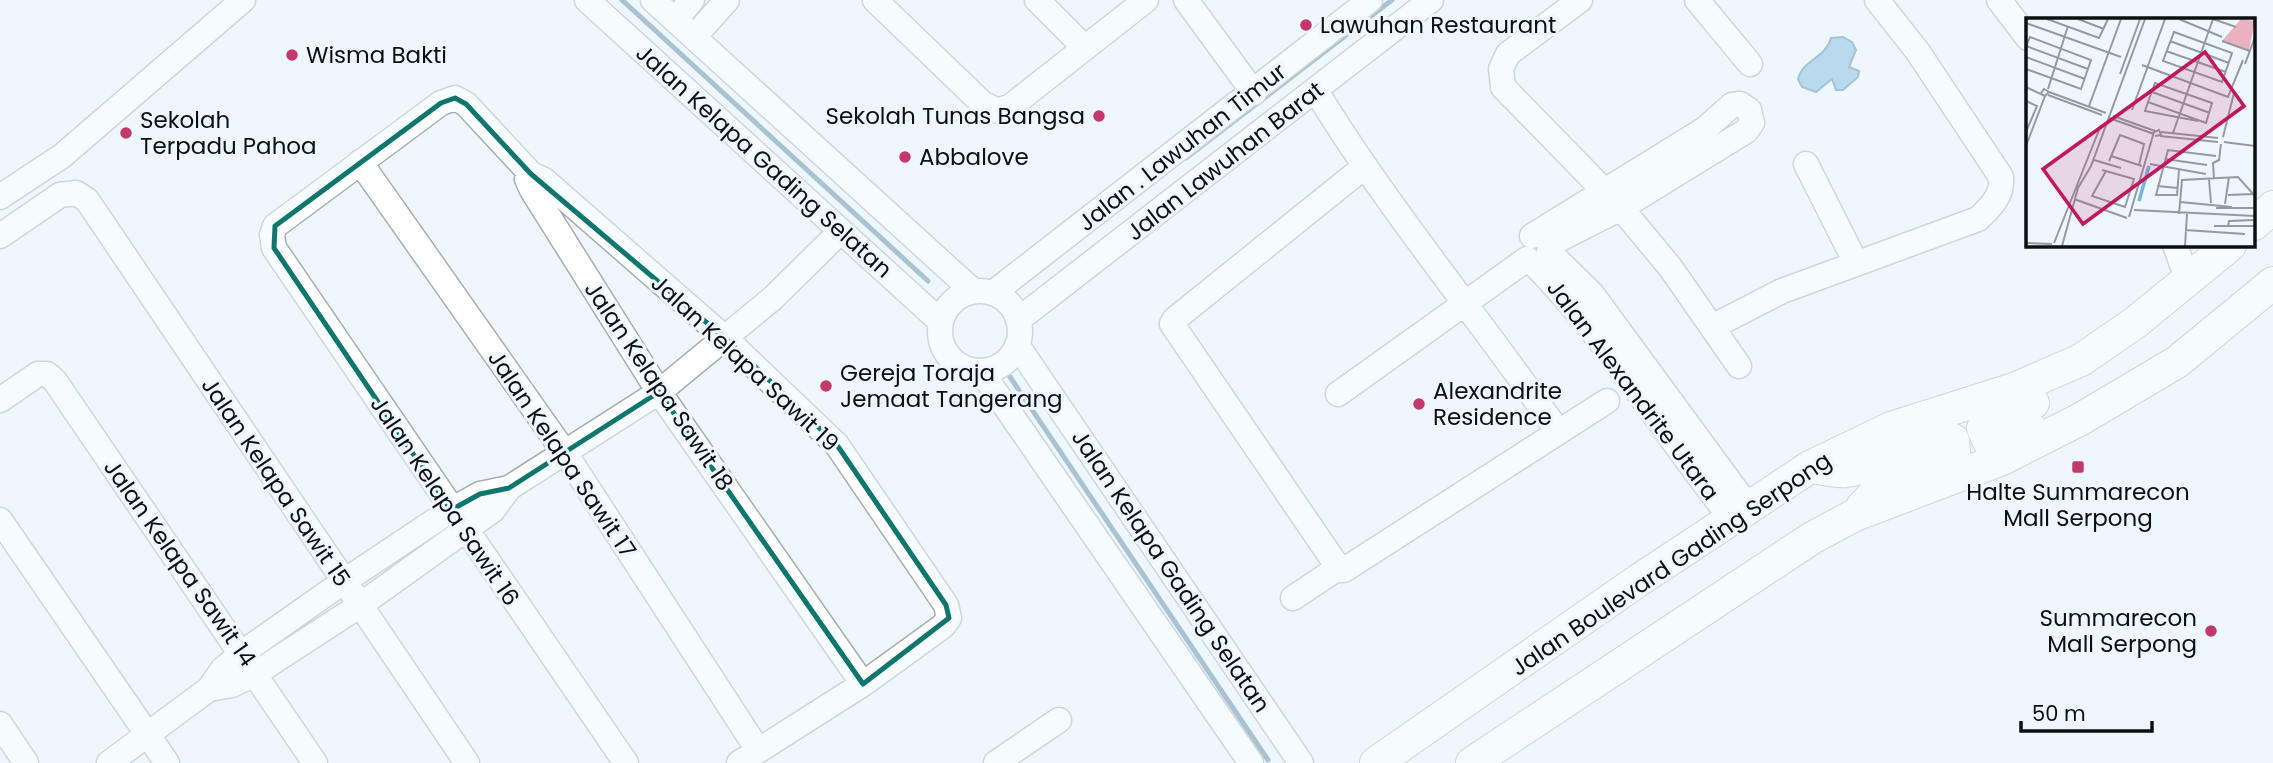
<svg xmlns="http://www.w3.org/2000/svg" width="2273" height="763" font-family="Poppins,sans-serif">
  <style>
    .water { fill: #76b4db; stroke: #56839f; stroke-width: 2 }
    .lines { fill: none; stroke-linecap: round; stroke-linejoin: round }
    .stream { stroke: #56839f; stroke-width: 5 }
    .minor-casing { stroke: #a6aeb4; stroke-width: 27 }
    .major-casing { stroke: #a6aeb4; stroke-width: 34 }
    .minor { stroke: #fff; stroke-width: 24 }
    .major { stroke: #fff; stroke-width: 32 }
    .marked { fill: none; stroke: #0f766e; stroke-width: 5; stroke-linejoin: round }
    .poi-dot { fill: #c5386a; stroke: #eef7fe; stroke-width: 2.5 }
    .labels { text-anchor: middle; dominant-baseline: central; stroke-width: 6; stroke-linejoin: round; paint-order: stroke }
    .poi-label { font-size: 23px; fill: #0d1012; stroke: #eef7fe; text-anchor: start }
    .street-label { font-size: 23px; fill: #0d1012; stroke: #eef7fe }
    .inset-river { fill: none; stroke: #76b4db; stroke-width: 3.5 }
    .inset-road { fill: none; stroke: #949ba0; stroke-width: 2 }
    .view { fill: #c2185b; fill-opacity: 0.15; stroke: #c2185b; stroke-width: 3.5 }
    .inset-edge { fill: none; stroke: #0d1012; stroke-width: 3.5 }
  </style>
  <rect width="100%" height="100%" fill="#eef7fe"/>
  <path class="water" d="M1843,37L1852,42L1856,50L1849,67L1859,71L1858,77L1843,90H1836L1832,79L1816,92L1802,87L1798,79C1803,59 1825,59 1831,38Z"/>
  <g class="lines">
    <path class="stream" d="M622,0L928,281
      M1186,158L1392,0
      M1008,374L1268,760"/>
    <g class="minor-casing">
      <path id="minor" d="M587,0L941,322
        M653,0L973,291
        M875,0L982,103L998,111L1011,106L1146,0
        M1037,0L1083,46
        M1186,0L1254,93
        M1580,0L1508,54L1501,69L1503,87L1621,208L1670,267L1739,366
        M1697,0L1750,64
        M1999,0L2028,38
        M675,20L692,0
        M694,37L727,0
        M1316,91C1389,210 1478,316 1557,430
        M360,162L565,453L758,750
        M1806,164L1856,263
        M1364,167L1175,319L1172,324L1340,570H1344L1607,401
        M531,174L544,180L726,339L837,445L946,605L949,618L943,626L863,684L739,763
        M0,197L62,156L243,0
        M0,236L60,195L76,193L87,200L467,763
        M1532,236L1705,129L1732,105L1740,104L1749,110L1752,123L1746,131L1621,208L1550,244
        M2175,245L2188,281
        M1549,252L1592,294L1749,508
        M1533,263C1609,340 1664,435 1732,519
        M940 331a40 40 0 1 1 80 0a40 40 0 1 1-80 0Z
        M993,293L1370,0
        M1018,320L1431,0
        M1712,327L1782,291L1978,219C1991,207 2003,195 2001,177L1918,52L1877,0
        M1017,345L1301,763
        M981,371L1251,763
        M1338,394L1527,259
        M0,400L38,374H47L55,381L315,763
        M0,520L167,763
        M1293,598L1338,568
        M209,689L232,685L256,673L359,606L493,510L509,488
        M0,724L26,763
        M109,763L209,689L222,670L242,653L343,582L451,510L480,494L509,488L659,392L773,298L841,231
        M626,763L274,248L272,235L275,226L441,103L455,98L466,104L531,174L527,179L532,190L659,392L863,684
        M996,763L1059,720"/>
    </g>
    <g class="major-casing">
      <path id="major" d="M2254,224L2273,207
        M2030,428C2017,436 2004,445 1988,440L1983,428L1995,418L2033,403
        M1818,468C1827,469 1837,472 1846,471C1880,467 1906,440 1938,433L1953,440L1954,450C1942,461 1927,460 1913,465C1891,473 1878,491 1862,507
        M1376,763L1639,580L1810,467L1891,428L2014,389L2081,360L2136,322L2230,245
        M1472,763L1812,538L1855,515L2002,459L2079,420L2177,362L2273,283"/>
    </g>
    <use href="#minor" class="minor"/>
    <use href="#major" class="major"/>
  </g>
  <path d="M0 0H2273V763H0ZM455,98L466,104L531,174L726,339L837,445L946,605L949,618L863,684L659,392L509,488L480,494L451,510L274,248L275,226L441,103Z" fill="#eef7fe" fill-opacity=".55" fill-rule="evenodd"/>
  <path class="marked" d="M455,98L466,104L531,174L726,339L837,445L946,605L949,618L863,684L659,392L509,488L480,494L451,510L274,248L275,226L441,103Z"/>
  <g class="poi-dot">
    <circle cx="1306" cy="25" r="7"/>
    <circle cx="292" cy="55" r="7"/>
    <circle cx="1099" cy="116" r="7"/>
    <circle cx="126" cy="133" r="7"/>
    <circle cx="905" cy="157" r="7"/>
    <circle cx="826" cy="386" r="7"/>
    <circle cx="1419" cy="404" r="7"/>
    <rect x="2071" y="460" width="14" height="14" rx="3.5"/>
    <circle cx="2211" cy="631" r="7"/>
  </g>
  <g class="labels">
    <g class="poi-label">
      <text x="1320" y="25">Lawuhan Restaurant</text>
      <text x="306" y="55">Wisma Bakti</text>
      <text x="1085" y="116" text-anchor="end">Sekolah Tunas Bangsa</text>
      <text x="140" y="120">Sekolah<tspan x="140" dy="26">Terpadu Pahoa</tspan></text>
      <text x="919" y="157">Abbalove</text>
      <text x="840" y="373">Gereja Toraja<tspan x="840" dy="26">Jemaat Tangerang</tspan></text>
      <text x="1433" y="391">Alexandrite<tspan x="1433" dy="26">Residence</tspan></text>
      <text x="2078" y="492" text-anchor="middle">Halte Summarecon<tspan x="2078" dy="26">Mall Serpong</tspan></text>
      <text x="2197" y="618" text-anchor="end">Summarecon<tspan x="2197" dy="26">Mall Serpong</tspan></text>
    </g>
    <g class="street-label">
      <text transform="translate(1182 147) rotate(-38)">Jalan . Lawuhan Timur</text>
      <text transform="translate(764 161) rotate(42)">Jalan Kelapa Gading Selatan</text>
      <text transform="translate(1225 161) rotate(-38)">Jalan Lawuhan Barat</text>
      <text transform="translate(745 363) rotate(43)">Jalan Kelapa Sawit 19</text>
      <text transform="translate(659 386) rotate(56)">Jalan Kelapa Sawit 18</text>
      <text transform="translate(1633 390) rotate(53)">Jalan Alexandrite Utara</text>
      <text transform="translate(562 454) rotate(56)">Jalan Kelapa Sawit 17</text>
      <text transform="translate(276 482) rotate(56)">Jalan Kelapa Sawit 15</text>
      <text transform="translate(445 501) rotate(56)">Jalan Kelapa Sawit 16</text>
      <text transform="translate(180 563) rotate(55)">Jalan Kelapa Sawit 14</text>
      <text transform="translate(1671 564) rotate(-34)">Jalan Boulevard Gading Serpong</text>
      <text transform="translate(1171 571) rotate(56)">Jalan Kelapa Gading Selatan</text>
    </g>
  </g>
  <g transform="translate(2026 18)">
    <rect width="229" height="229" fill="#eef7fe"/>
    <path d="M215,1L229,3L223,32L196,23Z" fill="#eab1be"/>
    <path class="inset-river" d="M113,183L123,148"/>
    <path class="inset-road" d="M21,1L73,20L82,1M52,1L78,11M153,1L196,19M187,1L210,9M0,5L95,39M148,14L206,35L196,64L137,43ZM144,23L203,45M196,23L224,33M140,33L200,54M0,39L59,61M219,46L229,19M116,47L202,79L217,42M0,51L55,71L65,42L4,19L0,28L62,51M94,56L114,1M0,69L19,78L23,74L18,71L15,75M22,71L42,8M23,74L80,95M126,74L184,95M22,77L76,97M0,83L11,88L0,114M122,84L180,105L186,85L129,65L122,84L119,93L172,103M63,88L95,1M106,92L139,1M87,98L129,113M83,100L128,116M135,114L192,120M147,115L187,1M134,118L192,124M197,119L208,75M198,124L229,128M0,128L19,78M85,138L116,148M139,141L181,147M68,142L95,150M83,143L94,117L118,126L113,147M124,146L180,156M76,152L108,161L99,189L66,178L80,153M153,152L151,177H130L142,132L190,138M183,161L185,185M188,161L187,145L193,142L195,126M131,168L152,170M202,177L227,176M48,181L101,200M154,184L206,189M199,186L203,159M190,190H229M108,192L229,198M153,196L156,162L212,159L229,178M103,199L128,114L133,112L135,117L129,118M188,208H229M202,209L203,203L229,202M159,212L219,216M0,225L26,226M28,225L75,107M36,228L52,170L65,148L119,1M159,228L161,196"/>
    <path class="view" d="M179,34L218,88L57,206L17,151Z"/>
    <rect width="229" height="229" class="inset-edge"/>
  </g>
  <path d="M2021 721v10h131v-10" fill="none" stroke="#0d1012" stroke-width="3.5"/>
  <text x="2032" y="721" font-size="21" fill="#0d1012" stroke="#eef7fe" stroke-width="5" paint-order="stroke">50 m</text>
</svg>
